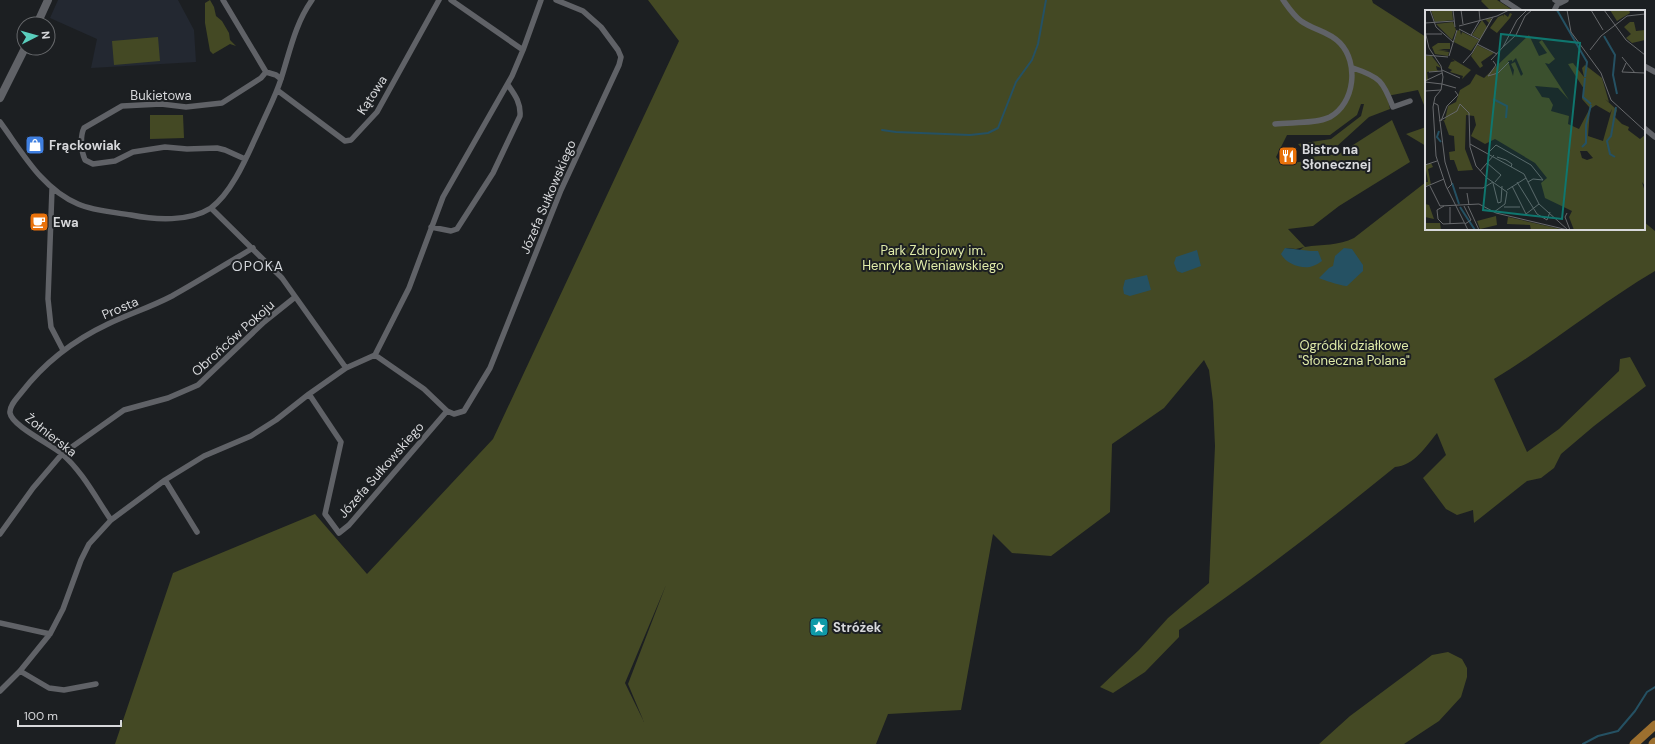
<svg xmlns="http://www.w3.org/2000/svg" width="1655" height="744" font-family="'DM Sans',sans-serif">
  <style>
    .built { fill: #232831 }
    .green { fill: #444924; fill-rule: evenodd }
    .water { fill: #255163 }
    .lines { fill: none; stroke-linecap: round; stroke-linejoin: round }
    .stream { stroke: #255163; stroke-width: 2 }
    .street { stroke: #606267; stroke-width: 5.5 }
    .secondary { stroke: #606267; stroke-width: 8 }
    .primary { stroke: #9d702f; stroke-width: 9 }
    .labels { text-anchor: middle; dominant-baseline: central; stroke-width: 4; stroke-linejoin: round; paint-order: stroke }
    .street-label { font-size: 13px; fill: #d7d8db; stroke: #1c1f22 }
    .poi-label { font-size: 13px; font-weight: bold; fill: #d7d8db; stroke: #1c1f22; text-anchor: start }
    .park-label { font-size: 13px; fill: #e1eca9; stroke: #1c1f22 }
    .neighbourhood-label { font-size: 14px; letter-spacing: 1px; fill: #d4d7dc; stroke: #1c1f22 }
    .inset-river { fill: none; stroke: #255163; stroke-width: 2 }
    .inset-road { fill: none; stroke: #67696c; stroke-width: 1 }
    .view { fill: #0f766e; fill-opacity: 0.15; stroke: #0f766e; stroke-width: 2 }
    .inset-edge { fill: none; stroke: #d7d8db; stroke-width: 2 }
  </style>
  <rect width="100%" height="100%" fill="#1c1f22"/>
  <path class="built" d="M58,0H178L194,30L196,62L91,68L97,39L50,18Z"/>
  <path class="green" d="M210,0L214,7L216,16L222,21L229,33L230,40L236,46L230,44L213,54L210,51L205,23V3Z
    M648,0H1372L1373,3L1426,37V110L1418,90L1387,96L1390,109L1369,117L1336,147L1312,150L1307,154L1298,144L1331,139L1361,116L1364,104H1361L1357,115L1330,135H1287L1276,157L1282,164L1307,161L1310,157L1339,154L1392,120L1410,162L1339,206L1313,226L1288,229L1305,247C1322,244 1339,246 1354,238L1426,182V229H1644V222L1655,231V271C1599,304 1549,346 1494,379L1527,452L1559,429L1619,371L1620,359L1630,357L1646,386L1594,426L1561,454L1554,468L1541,478L1527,481L1474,523L1473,510L1457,515L1446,509L1423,478L1446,455L1437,433C1426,446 1414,466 1395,467C1325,524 1254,579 1179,630V637L1145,672L1113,693L1100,687L1139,650L1168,618L1209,583L1215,446L1213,402L1209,370L1204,360L1164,408L1112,444L1110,512L1051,556L1012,553L993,534L961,710L888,714L876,744H115L173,573L315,514L367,574L493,439L679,41ZM1304,247L1290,257L1285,248L1296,249ZM666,585L628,684L644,722L625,683Z
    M1482,0H1497L1514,11H1491L1481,1Z
    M158,37L160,61L114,65L112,41Z
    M150,115H183L184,138L150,139Z
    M1426,127V146L1406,134Z
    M1448,652L1462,659L1467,668V677L1461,697L1439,721L1404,744H1319L1350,716L1432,655Z"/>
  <path class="water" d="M1285,248L1311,251H1318L1322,261C1319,263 1316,265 1313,266C1303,270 1286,264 1281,254Z
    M1344,248L1352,249L1363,265V271L1347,286C1342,286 1323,280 1319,278L1329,268L1333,266L1335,256Z
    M1197,250L1201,266L1182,273L1177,271L1174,263L1176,257Z
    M1147,275L1151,290L1130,296L1124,294L1123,288L1125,280Z"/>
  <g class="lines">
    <path class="stream" d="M882,130L896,132L970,135L988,133L998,128L1016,82L1032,60L1038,44L1046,0
      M1583,744L1598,736L1618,731L1635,711L1647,692L1655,687"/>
    <path class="street" d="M223,0L266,72L276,75L281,79
      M451,0L523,50
      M1503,0L1520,11
      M1555,0L1560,3L1566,0
      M1554,11L1558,3
      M1644,66L1655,72
      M1353,68C1380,77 1383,81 1393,107L1410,101
      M277,90L345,141L351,140L377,112L439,0
      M0,122C22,152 42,189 78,204C94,211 114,212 131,215C155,220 189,222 211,208C234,191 249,151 261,126C268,110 276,95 281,79C290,51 295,24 312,0
      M1275,124C1291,122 1316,124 1330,117C1355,103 1359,63 1340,43C1329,31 1313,30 1301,21C1294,16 1288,7 1283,0
      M1644,128L1655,137
      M245,159L225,150L217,148L187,149L165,147L133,152L115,161L93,164L85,160C81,151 80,136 84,128L122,106L161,104L186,107L222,103L261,78L266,72
      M52,189L48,299L51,327L63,350
      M211,208L282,278L346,368
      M431,227L451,231L457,229L493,173L520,116C521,103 515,95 508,85
      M375,355L424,389L447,411
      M309,394L341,442L325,514L339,533L349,525L447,411L454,414L464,411L490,368L561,190L619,65L621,57L618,50L601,27L583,11L556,0
      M165,480L197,532
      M111,520C96,498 82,471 62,454C52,445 12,426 10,413C9,406 17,398 21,393C44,363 74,340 108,324C129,314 151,307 172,296C199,281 226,264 253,248
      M0,534L33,488L62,454L124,410L168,398L198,385L264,322L294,298
      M0,623L50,634
      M20,671L49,688L64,690L96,684
      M0,691L20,671L50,634L63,609L81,560L89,544L111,520L165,480L204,456L251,436L276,420L309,394L346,368L375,355L409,288L443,197L512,76L523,50L541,0"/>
    <path class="secondary" d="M37,24L48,0
      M0,98L25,48"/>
    <path class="primary" d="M1634,744L1655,725
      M1653,744L1655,742"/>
  </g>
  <defs>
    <g id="shop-square" transform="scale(1)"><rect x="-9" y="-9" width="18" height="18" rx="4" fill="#3f7fe0" stroke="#1c1f22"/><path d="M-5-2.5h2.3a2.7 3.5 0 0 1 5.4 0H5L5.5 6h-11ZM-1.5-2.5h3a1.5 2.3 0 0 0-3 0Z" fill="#fff"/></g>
    <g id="restaurant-square" transform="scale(1)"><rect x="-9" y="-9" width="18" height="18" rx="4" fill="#e8710a" stroke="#1c1f22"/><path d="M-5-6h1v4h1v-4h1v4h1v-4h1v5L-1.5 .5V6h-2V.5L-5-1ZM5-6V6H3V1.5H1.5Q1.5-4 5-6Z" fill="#fff"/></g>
    <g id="cafe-square" transform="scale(1)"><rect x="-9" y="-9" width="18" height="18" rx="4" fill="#e8710a" stroke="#1c1f22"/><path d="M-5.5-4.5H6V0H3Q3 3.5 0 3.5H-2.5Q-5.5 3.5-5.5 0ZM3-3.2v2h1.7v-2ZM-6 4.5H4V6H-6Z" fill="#fff"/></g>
    <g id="sight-square" transform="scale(1)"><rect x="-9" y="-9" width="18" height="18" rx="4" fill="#0f9aa8" stroke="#1c1f22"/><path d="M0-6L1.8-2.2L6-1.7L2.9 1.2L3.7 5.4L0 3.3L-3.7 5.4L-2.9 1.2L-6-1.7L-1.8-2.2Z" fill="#fff"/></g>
  </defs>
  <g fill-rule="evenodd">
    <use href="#shop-square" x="35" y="145"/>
    <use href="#restaurant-square" x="1288" y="156"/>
    <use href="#cafe-square" x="39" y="222"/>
    <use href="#sight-square" x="819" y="627"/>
  </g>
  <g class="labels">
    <g class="street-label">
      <text x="161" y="95">Bukietowa</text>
      <text transform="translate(372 95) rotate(-57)">Kątowa</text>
      <text transform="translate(548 197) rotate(-67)">Józefa Sułkowskiego</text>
      <text transform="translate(120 308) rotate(-23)">Prosta</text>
      <text transform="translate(233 338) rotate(-42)">Obrońców Pokoju</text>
      <text transform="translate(51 435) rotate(38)">Żołnierska</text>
      <text transform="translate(381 470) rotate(-49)">Józefa Sułkowskiego</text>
    </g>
    <g class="poi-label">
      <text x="49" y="145">Frąckowiak</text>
      <text x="1302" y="149">Bistro na<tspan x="1302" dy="15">Słonecznej</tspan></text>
      <text x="53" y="222">Ewa</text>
      <text x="833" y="627">Stróżek</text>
    </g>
    <g class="park-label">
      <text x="933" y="250">Park Zdrojowy im.<tspan x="933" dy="15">Henryka Wieniawskiego</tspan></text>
      <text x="1354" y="345">Ogródki działkowe<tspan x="1354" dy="15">"Słoneczna Polana"</tspan></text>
    </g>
    <g class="neighbourhood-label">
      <text x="258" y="266">OPOKA</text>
    </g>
  </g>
  <g transform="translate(1425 10)">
    <rect width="220" height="220" fill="#1c1f22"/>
    <path d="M6,0H27L28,10L10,12ZM185,0H204L205,3L192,11ZM85,3L87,4L85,8L72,23L65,18L73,7L78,5V7L79,4L83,7ZM65,8L67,9L55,29L47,25L57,10L62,17L64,13L60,9ZM28,12L31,20L27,30L11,14ZM205,12H209L211,21L220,20V30L207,33L201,28L206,24L199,17ZM35,20L36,25L37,22L54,30L46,41L29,32L32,21ZM104,25L114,46L122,43L114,32L117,30L125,42L130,49L124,54L120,53L144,90L133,78L110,76L117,87L124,88L128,95L126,101L144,106L143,114L154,119L165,98L157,89L159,79L143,54L148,53L159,67L157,58L160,55L177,68L184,92L180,89L192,100L190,107L197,114L204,117L203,120L215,129L220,125V176L217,172L220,182V220H149L144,207L147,201L120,188L116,173L122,168L110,153L70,129L60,134L46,126L51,115L49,106L41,105L40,139L48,160L33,161L29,150H25L24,142L30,141L29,126L24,125L19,111H17L20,110L23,96L31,92L35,80L45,74L51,64L59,68ZM91,48L98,64L96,66L90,52L86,54L89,60L88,66L83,51L87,50V52ZM171,95L185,103L187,99L178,131L163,126L165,99ZM155,141H162L168,148L162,150L157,148ZM13,33H25V39H14L24,41L12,40L24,42L23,46L10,44L7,37ZM52,35L69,43L56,52L58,56L55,58L46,46ZM6,45L16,58L11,56L12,60L14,61L2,62L3,70L0,71V46ZM26,48L46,60L37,69L38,66L25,62L27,60L23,58L26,52L30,51ZM6,153L8,157L3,159L6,175L0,176V172H3L0,155ZM0,194L4,195L9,209L0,207ZM71,206L72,215L55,219L52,211ZM83,207L140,220H106L105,215L82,214ZM0,213H15L16,220H0Z" fill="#444924" fill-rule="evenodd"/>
    <path class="inset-river" d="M132,0L162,52L160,67M179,26L190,45L188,65L192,84M160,68L158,87L166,94M68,89L82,96L81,108M14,121L12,127L16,132M157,137L161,133V115L166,95M190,147L185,144L182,131L186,126L191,97M27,173L34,194M35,197L50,220"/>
    <path class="inset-road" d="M5,0L11,17L28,32M28,0L30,17M36,0L38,14M142,0L146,22L176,63L186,90L220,121M166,0L178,20M179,0L201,30L220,45M0,13L29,11M34,16L72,6L84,0M34,19L55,30M0,21L4,38L16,56L18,67L16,80L10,87L8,97L11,146L21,176L43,220M1,24H17M46,25L55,10L54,0M52,34L72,44M78,37L91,25L100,6L107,0M165,40L176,26L202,6L220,4M0,45L23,47M24,46L32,20M197,47L210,63M66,50L78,37L92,10L102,0M38,53L47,43L68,7M201,53L197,62L220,63M17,60L35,68M4,62L17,61M63,66L73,63L84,52M63,66L71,55L68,51M0,71L17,63M0,72L17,74M17,74L31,78M0,81L16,80M9,93L13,95L20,152L27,174L22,179M14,111L32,101L35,94L44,103L45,137L51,156L62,168L82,182L80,194L69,202M16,111L22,96L33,85L30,81M45,134L99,164L114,194L143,220M63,143L71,135L106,155L118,170L108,169L103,172M72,147L81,150L87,154L86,157M62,153L76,165L70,172M0,155L12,151M55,161L69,145M92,172L112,204L122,210L125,202M68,173L73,193L76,192L77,176M5,176L15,196L54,194L71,203L143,220M87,176L101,204L114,194M0,177L19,169M34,178H58L68,172M82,180L101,168M42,183L44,195M19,196L12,200L13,209L18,214L39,213M39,196L46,210L40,214M43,196L54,220M25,197V214M79,197H95M142,203L140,207L145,220"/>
    <path class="view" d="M76,24L155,33L137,209L58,200Z"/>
    <rect width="220" height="220" class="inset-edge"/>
  </g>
  <g transform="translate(36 36) rotate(84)"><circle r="19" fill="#1c1f22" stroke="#67696c"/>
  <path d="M0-3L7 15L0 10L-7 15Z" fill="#5acebd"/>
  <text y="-6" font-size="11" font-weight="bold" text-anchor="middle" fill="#d7d8db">N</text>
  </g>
  <path d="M18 720v6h103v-6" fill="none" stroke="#d7d8db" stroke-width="2"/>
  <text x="24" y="720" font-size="12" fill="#d7d8db" stroke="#1c1f22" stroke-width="3" paint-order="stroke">100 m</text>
</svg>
